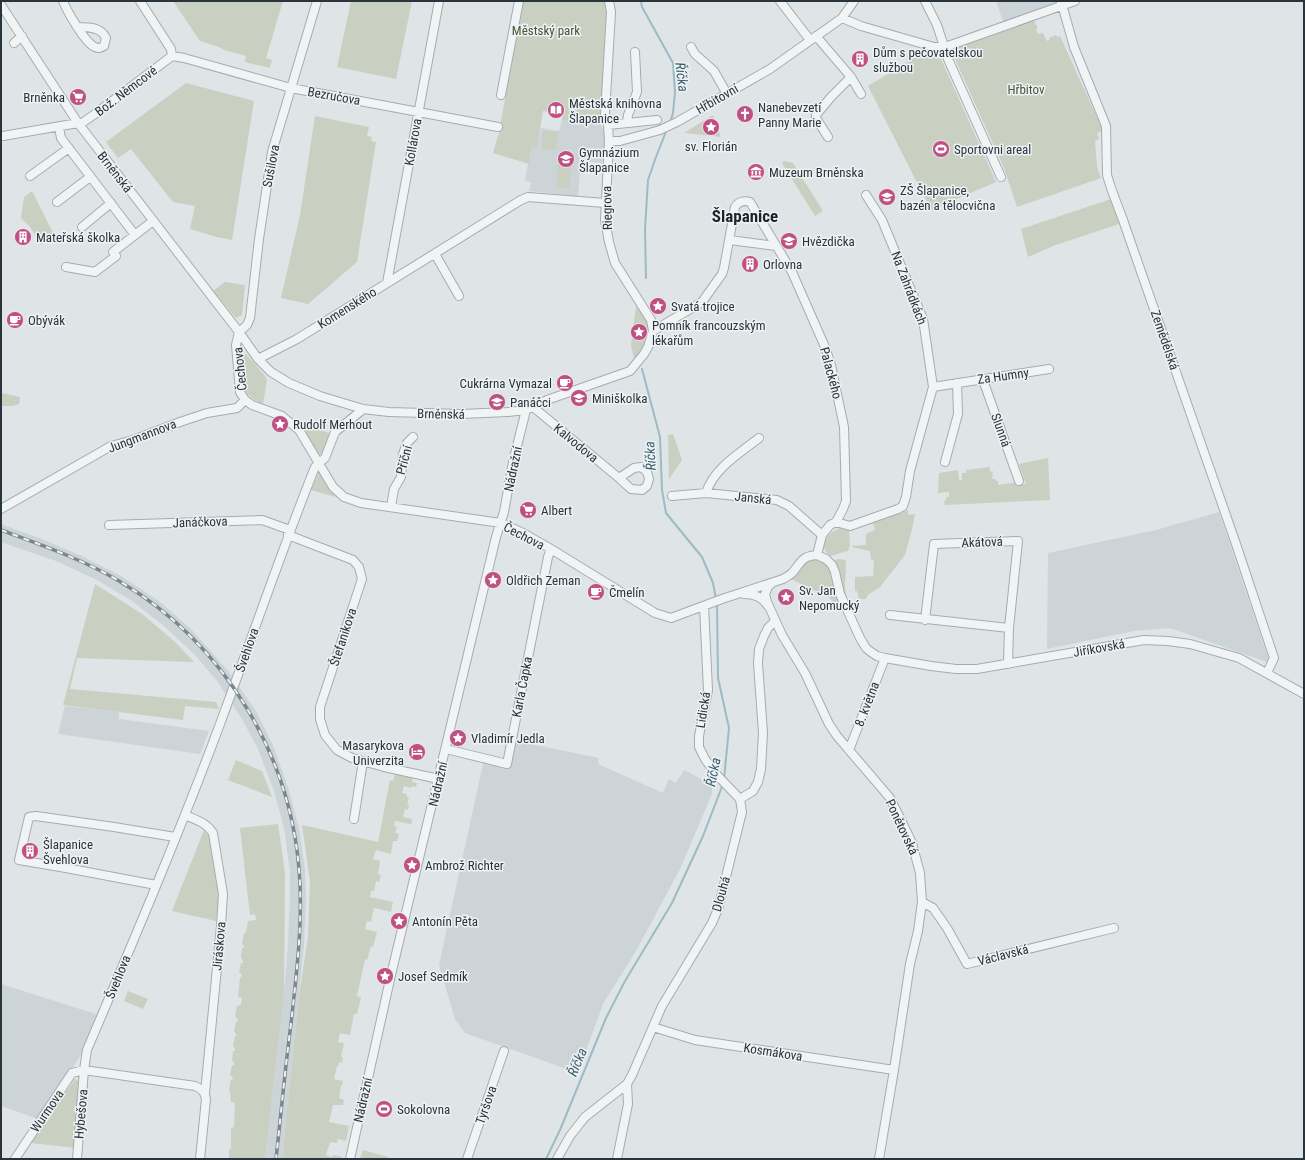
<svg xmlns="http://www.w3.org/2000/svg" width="1305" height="1160" font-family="'Roboto Condensed',sans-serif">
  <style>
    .built { fill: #cdd4d8 }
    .green { fill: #c9cfc1 }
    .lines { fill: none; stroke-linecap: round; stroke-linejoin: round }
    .stream { stroke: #9dbbc3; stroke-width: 2 }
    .minor-casing { stroke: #a5acb0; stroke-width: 10 }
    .minor { stroke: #f1f4f5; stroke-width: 8 }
    .rail-casing { stroke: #7a888e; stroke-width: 3.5 }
    .rail { stroke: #eef2f4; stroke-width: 2; stroke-dasharray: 6; stroke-linecap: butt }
    .labels { text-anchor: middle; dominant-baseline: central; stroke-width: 3; stroke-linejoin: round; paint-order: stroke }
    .park-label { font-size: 13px; fill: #475638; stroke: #eef2f4 }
    .poi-label { font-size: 13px; fill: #29353c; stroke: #eef2f4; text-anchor: start }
    .street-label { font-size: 13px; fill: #29353c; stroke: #eef2f4 }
    .water-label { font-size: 14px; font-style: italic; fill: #385e6b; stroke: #eef2f4 }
    .district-label { font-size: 17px; font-weight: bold; fill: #1b262c; stroke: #eef2f4 }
  </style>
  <rect width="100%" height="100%" fill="#dfe4e6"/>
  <path class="built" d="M996,1H1075L1004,24Z
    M562,120L600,123L606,136L602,163L581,161L578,196L529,191L531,183L525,180L530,153L533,146L537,147L541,128L559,131Z
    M1219,512L1270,663L1170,628L1134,631L1047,649L1048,553L1156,530Z
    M1,524L39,538L82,556L121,576L159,601L191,629L229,672L256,711L272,743L288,787L300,832L305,871L306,897L304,946L285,1130L283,1159H265L284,994L288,944L290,897V872L285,834L281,817L274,791L258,749L242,719L217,681L195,655L164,626L132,601L97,580L56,561L1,542Z
    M65,706L119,712V719L209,731L200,754L58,734Z
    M511,740L599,758L598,764L663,793L669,779L676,783L684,770L712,785V794L680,869L636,951L603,1004L578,1073L465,1033L455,1019L439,965L485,755L508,761Z
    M1,984L99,1015L85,1049L38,1119L1,1106Z"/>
  <path class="green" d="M173,1H283L266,58L272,60L270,68L245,62L246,56L224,50L219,47L200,41Z
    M351,1H412L396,79L337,67Z
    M522,1H605L608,12L600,123L562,120L563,114L543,111L537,148L533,146L530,153L529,164L493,153L499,133Z
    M1036,19L1034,21L1038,28L1036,29L1038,34L1043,33L1047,41L1050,40L1049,38L1056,35L1057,37L1060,36L1103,131L1097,133L1099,139L1095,141L1097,167L1101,178L1017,207L1004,168L951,50Z
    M921,54L941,59L996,182L931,210L868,86Z
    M186,83L254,101L232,240L217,237L190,229L195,206L173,202L131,149L118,158L106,142Z
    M713,115L721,137L684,133Z
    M315,116L369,127L367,136L372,137L371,141L376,142L357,262L308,304L281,298L300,215Z
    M543,131L558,132L556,150L542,149Z
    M784,161L793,163L823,211L815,216L782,163Z
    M558,165L571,166L569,188L557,187Z
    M32,191L53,233L41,245L30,227L21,218L24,197Z
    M1111,199L1119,224L1053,246L1028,257L1021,229Z
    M225,282L245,285L242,315L236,318L213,291Z
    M636,307H638C642,312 647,318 648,324C649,334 645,353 634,358L631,345Z
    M244,354H246L265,376L267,380L263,404C238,394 242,379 242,356Z
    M2,393L20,397L19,404L13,406H1Z
    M298,420L331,434L322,453L318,455L297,424Z
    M673,434L682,460L669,479L668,435Z
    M1048,458L1050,500L945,505L944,501L946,500V497H949V492L938,493L939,473L958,470L959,480H962V473H966V470L990,467V472L993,471L992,479H995L996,481H998V485L1020,482L1022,484H1026L1019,464Z
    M319,472L326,484L336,497L311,490Z
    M908,510V515L915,514L913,525L905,555L880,587L868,595L866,599H859L857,591H855V577L873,576L874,560L871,559L870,551L852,547V546L866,545V534L875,530L873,523Z
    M840,528L849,531L850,545L848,551C841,552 836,555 830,556C817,545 827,533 840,528Z
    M817,559C824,561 827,564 831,570L842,607L839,609L833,605L832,601L830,598L791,579L806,561Z
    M838,559L846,560L845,587L847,600C841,587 842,572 834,561Z
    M95,584L142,614L175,642L194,662L77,658L70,689L216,702L219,709L185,706L183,720L63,705Z
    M236,760L262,771L272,797L228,780Z
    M395,774L413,778L412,782L417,783L416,787L412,786L411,788L404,786L402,793L407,794V797L409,798L407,804L409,805L408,810L405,809L403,817L412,819L411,824L395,821L394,826L397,827L395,833L399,834L397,841H393L391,854L376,850L373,859L380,861L378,874L381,875L379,882L376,881L374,891H371L370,897L393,902L391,912L374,908L371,922L367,921L365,929L377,932L373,947L371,946L367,960L365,959L357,996L361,998L357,1014H354L350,1035L340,1033L338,1042L344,1043L341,1057H343L342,1063L339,1062L338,1066H337L334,1079L343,1081L342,1086H340L341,1087L339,1098L344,1100L343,1105H333L329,1122L349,1126L346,1141L338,1139L337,1143L330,1142L326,1155L331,1157L334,1155L342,1157V1159H283L285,1130L299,996L308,937L310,882L302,825L378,842L390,780L393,781Z
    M278,824L285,873L284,994L265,1159H229V1149H231V1128L234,1127L235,1103L231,1102L230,1091L229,1090L231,1080H232L233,1078L230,1075L232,1065L234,1066V1063L232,1060L233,1051H235V1049L233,1046L235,1036H236V1034L234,1031L236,1022H237L238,1020L235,1016L237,1006L241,1005L242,998L238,997L240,977L241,978L242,975L239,972L241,963H243V961L241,957L242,948H244V946L242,943L244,933H246L248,921L256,920L255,914L250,915L240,828Z
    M204,830L210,838L217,877L218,904L216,921L172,911Z
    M128,991L148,999L143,1009L124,1001Z
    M75,1079L80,1082L77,1148L31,1143Z
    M363,1150L388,1157L387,1159H360Z"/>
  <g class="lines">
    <path class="stream" d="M641,1L642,7L673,63L675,92L673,113L670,123
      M646,278L645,229L648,180L656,157L667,129
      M642,369L660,437L662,490L666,513L702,557L713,583L716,599
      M717,603L718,678L729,728L724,779
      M546,1159L560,1130L606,1018L625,981L672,903L703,836L723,784"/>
    <g class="minor-casing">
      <path id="minor" d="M63,1C67,11 85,43 95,47C98,49 100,48 104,46L106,38C101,27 88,27 78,27
        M140,1L171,49L172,56
        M609,1L611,12L605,114L608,125L609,141L605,220L609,242L615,263L651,320L653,331
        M780,1L810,40
        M925,1L937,25L948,59L1001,177
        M1061,1L1074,47L1106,126L1107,175L1111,188L1123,220L1236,544L1274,658L1267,673
        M1,5L78,123L239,332L258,359L271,372L289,383L320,396L363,409L389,412L461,414L508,412L526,410L547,400L630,371L644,354L648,347L653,331L702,302L722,274L724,268L735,207C738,202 744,200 750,202L792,272L825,347L831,365L844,427L846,501L843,509L836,522L830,525L822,535L817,555C801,556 801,563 792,573C789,576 786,577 783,579L722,599L671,618L655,613L551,549L523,533L501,523L361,503L344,497L333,487L299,430L282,416L252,405L245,400L240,392L236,345L239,332L247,325L250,318L259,239L272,152L317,1
        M842,18L854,1
        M816,36L851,77L861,94
        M14,43L22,36
        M691,47L695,54L714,71L727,94
        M172,56L184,58L291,88L498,127
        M501,95L519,1
        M627,123L628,115L637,92L635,52
        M79,125L95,114L172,56
        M608,125L657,120
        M59,127L61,138L135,235
        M3,136L78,123
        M828,137L816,118V115L831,97L851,77
        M609,141H620L660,130L677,122L770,69L842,18L861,26L934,47H945L1075,1
        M30,176L69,148
        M57,202L90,177
        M82,227L111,203
        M730,240L776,246
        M435,254L459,296
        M66,267L95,272L116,256L113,252L153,221
        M387,283L439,1
        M258,359L297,339L521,200L528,197L605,203
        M983,380L1019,481
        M933,387L1049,369
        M533,407L619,478L631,489L642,490L647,486L649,479L647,472L641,467L634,468L619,478
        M945,462L958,414L957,383
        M706,493C714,468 740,453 759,438
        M672,496L706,493L777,500L789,506L822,535
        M391,507L394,489L401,477L403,454L407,443L413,437
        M1,509L111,446L133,440L180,422L207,413L237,408L245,400
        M836,522L850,526L898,509L903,506L906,497L910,471L933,387L923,319L882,220L866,195
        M109,525L262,520L290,530
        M288,535L353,560L359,567L362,579L320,707V719L325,735L337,750L352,758L384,767L439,779
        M817,555L826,559L832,565L835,572L840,594L860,638L866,648L871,652L877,656L885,658L931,666L956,669H977L1144,640L1168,641L1190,644L1239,658L1304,694
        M772,583L768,587L765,594L767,602L782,635L805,673L829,724L837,736L890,798L901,820L912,843L920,873L922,902L918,931L910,964L894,1070L879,1159
        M744,594C754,594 763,597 768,606
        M704,606L708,690L699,736V747L705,759L715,773L740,799
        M890,615L1009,628
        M925,620L934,544L1018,541L1009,628L1008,664
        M446,749L507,764L548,557L551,549
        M849,750L885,658
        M740,799L753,791L758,782L761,769L763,733L758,663L759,649L764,636L768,628L775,621
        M185,815C196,820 206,822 213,833L223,894L221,926L205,1093
        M354,819L363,761
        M156,885L66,868L19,860L29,817L36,816L114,827L175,837
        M922,902L933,908L947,928L967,964L1114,928
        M653,1027L695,1040L894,1070
        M15,1159L72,1073L84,1070L195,1086C202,1089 205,1092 206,1099L200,1159
        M77,1159L84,1070L87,1050C133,942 179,834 220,724C252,638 281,552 315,467L319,463L325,458L335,432L361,411L363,409
        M350,1159L391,975L496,537L504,512L513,462L526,410
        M467,1159L504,1051
        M557,1159L570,1136L585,1117L627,1084
        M617,1159L628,1104L627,1084L632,1075L662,1006L712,923L718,909L742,812L740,799"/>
    </g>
    <use href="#minor" class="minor"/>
    <g class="rail-casing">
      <path id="rail" d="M1,530C41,545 82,559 119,581C226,644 295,760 300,885C302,931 296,978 291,1024C285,1069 281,1114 276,1159"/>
    </g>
    <use href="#rail" class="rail"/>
  </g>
  <defs>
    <g id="building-disc" transform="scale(0.9)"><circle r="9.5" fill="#bf5082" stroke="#eef2f4"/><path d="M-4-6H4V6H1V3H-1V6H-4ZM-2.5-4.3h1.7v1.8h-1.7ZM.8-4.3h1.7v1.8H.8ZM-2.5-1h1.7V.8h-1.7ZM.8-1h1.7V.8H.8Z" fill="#fff"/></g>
    <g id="supermarket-disc" transform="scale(0.9)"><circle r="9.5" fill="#bf5082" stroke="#eef2f4"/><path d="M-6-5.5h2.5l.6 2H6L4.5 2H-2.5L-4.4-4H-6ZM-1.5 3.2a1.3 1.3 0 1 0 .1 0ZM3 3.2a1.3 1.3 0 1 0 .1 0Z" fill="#fff"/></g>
    <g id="library-disc" transform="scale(0.9)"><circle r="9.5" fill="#bf5082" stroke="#eef2f4"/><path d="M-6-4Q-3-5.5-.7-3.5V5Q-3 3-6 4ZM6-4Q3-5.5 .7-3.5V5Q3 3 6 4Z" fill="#fff"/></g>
    <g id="church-disc" transform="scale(0.9)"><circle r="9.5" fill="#bf5082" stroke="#eef2f4"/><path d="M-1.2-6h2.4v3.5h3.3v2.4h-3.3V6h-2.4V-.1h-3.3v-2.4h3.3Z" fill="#fff"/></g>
    <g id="sight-disc" transform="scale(0.9)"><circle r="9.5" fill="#bf5082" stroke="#eef2f4"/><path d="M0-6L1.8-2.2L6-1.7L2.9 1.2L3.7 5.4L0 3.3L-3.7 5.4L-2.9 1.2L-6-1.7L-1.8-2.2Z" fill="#fff"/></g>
    <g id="stadium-disc" transform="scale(0.9)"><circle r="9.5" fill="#bf5082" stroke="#eef2f4"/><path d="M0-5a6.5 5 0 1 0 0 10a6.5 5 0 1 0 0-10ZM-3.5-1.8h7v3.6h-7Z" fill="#fff"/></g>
    <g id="school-disc" transform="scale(0.9)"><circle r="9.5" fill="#bf5082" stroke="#eef2f4"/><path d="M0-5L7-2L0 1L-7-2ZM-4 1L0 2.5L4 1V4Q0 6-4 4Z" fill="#fff"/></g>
    <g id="museum-disc" transform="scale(0.9)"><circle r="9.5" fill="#bf5082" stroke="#eef2f4"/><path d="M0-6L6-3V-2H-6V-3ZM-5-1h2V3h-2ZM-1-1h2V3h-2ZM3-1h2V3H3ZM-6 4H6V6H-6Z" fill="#fff"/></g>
    <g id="cafe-disc" transform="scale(0.9)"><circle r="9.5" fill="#bf5082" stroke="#eef2f4"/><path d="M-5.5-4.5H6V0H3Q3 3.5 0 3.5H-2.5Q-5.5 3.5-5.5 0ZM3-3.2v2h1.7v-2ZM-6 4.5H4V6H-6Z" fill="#fff"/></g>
    <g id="hotel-disc" transform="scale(0.9)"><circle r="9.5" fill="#bf5082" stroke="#eef2f4"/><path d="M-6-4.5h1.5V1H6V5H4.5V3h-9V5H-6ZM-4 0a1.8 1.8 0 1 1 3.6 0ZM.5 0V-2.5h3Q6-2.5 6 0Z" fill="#fff"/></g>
  </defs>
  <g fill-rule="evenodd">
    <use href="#building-disc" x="860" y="59"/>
    <use href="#supermarket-disc" x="78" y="97"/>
    <use href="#library-disc" x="556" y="110"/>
    <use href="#church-disc" x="745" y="114"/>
    <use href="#sight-disc" x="711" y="127"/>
    <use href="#stadium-disc" x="941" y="149"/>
    <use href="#school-disc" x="566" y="159"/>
    <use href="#museum-disc" x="756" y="172"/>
    <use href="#school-disc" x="887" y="197"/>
    <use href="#building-disc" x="23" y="237"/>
    <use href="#school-disc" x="789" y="241"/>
    <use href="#building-disc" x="750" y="264"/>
    <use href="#sight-disc" x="658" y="306"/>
    <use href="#cafe-disc" x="15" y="320"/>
    <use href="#sight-disc" x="639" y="332"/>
    <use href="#cafe-disc" x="565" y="383"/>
    <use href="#school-disc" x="579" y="398"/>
    <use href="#school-disc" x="497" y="402"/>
    <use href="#sight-disc" x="280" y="424"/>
    <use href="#supermarket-disc" x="528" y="510"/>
    <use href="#sight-disc" x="493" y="580"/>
    <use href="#cafe-disc" x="596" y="592"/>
    <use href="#sight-disc" x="786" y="597"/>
    <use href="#sight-disc" x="458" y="738"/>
    <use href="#hotel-disc" x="417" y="752"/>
    <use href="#building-disc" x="30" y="851"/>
    <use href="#sight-disc" x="412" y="865"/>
    <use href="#sight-disc" x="399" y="921"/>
    <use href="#sight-disc" x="385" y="976"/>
    <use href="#stadium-disc" x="384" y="1109"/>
  </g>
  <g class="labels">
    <g class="park-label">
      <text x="546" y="30">Městský park</text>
      <text x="1026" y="89">Hřbitov</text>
    </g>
    <g class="poi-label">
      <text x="873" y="52">Dům s pečovatelskou<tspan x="873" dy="15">službou</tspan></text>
      <text x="65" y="97" text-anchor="end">Brněnka</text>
      <text x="569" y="103">Městská knihovna<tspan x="569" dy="15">Šlapanice</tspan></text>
      <text x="758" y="107">Nanebevzetí<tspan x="758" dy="15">Panny Marie</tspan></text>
      <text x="711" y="146" text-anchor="middle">sv. Florián</text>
      <text x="954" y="149">Sportovni areal</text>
      <text x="579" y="152">Gymnázium<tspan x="579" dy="15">Šlapanice</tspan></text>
      <text x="769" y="172">Muzeum Brněnska</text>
      <text x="900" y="190">ZŠ Šlapanice,<tspan x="900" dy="15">bazén a tělocvična</tspan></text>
      <text x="36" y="237">Mateřská školka</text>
      <text x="802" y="241">Hvězdička</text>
      <text x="763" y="264">Orlovna</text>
      <text x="671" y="306">Svatá trojice</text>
      <text x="28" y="320">Obývák</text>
      <text x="652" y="325">Pomník francouzským<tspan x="652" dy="15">lékařům</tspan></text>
      <text x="552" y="383" text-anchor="end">Cukrárna Vymazal</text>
      <text x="592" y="398">Miniškolka</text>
      <text x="510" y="402">Panáčci</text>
      <text x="293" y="424">Rudolf Merhout</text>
      <text x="541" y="510">Albert</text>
      <text x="506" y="580">Oldřich Zeman</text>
      <text x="799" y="590">Sv. Jan<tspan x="799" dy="15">Nepomucký</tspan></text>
      <text x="609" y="592">Čmelín</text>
      <text x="471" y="738">Vladimír Jedla</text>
      <text x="404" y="745" text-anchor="end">Masarykova<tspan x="404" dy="15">Univerzita</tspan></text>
      <text x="43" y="844">Šlapanice<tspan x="43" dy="15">Švehlova</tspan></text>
      <text x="425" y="865">Ambrož Richter</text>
      <text x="412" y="921">Antonín Pěta</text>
      <text x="398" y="976">Josef Sedmík</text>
      <text x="397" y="1109">Sokolovna</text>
    </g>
    <g class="street-label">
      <text transform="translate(126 91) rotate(-37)">Bož. Němcové</text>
      <text transform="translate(334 96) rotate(10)">Bezručova</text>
      <text transform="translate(717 99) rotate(-30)">Hřbitovní</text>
      <text transform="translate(413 142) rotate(-80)">Kollárova</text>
      <text transform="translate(271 166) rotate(-79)">Sušilova</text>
      <text transform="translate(115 172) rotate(52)">Brněnská</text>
      <text transform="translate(607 208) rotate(-91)">Riegrova</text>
      <text transform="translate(909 288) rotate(69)">Na Zahrádkách</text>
      <text transform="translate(347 308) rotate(-32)">Komenského</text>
      <text transform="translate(1165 340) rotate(71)">Zemědělská</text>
      <text transform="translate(240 369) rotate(-96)">Čechova</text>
      <text transform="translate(831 373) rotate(75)">Palackého</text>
      <text transform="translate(1003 376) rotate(-8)">Za Humny</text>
      <text transform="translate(441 414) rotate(1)">Brněnská</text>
      <text transform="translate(1001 430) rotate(70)">Slunná</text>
      <text transform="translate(142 436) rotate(-21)">Jungmannova</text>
      <text transform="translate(576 443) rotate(39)">Kalvodova</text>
      <text transform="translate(404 460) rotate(-75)">Příční</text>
      <text transform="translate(513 469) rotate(-78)">Nádražní</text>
      <text transform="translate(753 498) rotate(6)">Janská</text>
      <text transform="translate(200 522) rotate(-2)">Janáčkova</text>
      <text transform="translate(524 536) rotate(27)">Čechova</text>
      <text transform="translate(982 542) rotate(-2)">Akátová</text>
      <text transform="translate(343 637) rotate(-72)">Štefanikova</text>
      <text transform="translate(1099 648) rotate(-10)">Jiříkovská</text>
      <text transform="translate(247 650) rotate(-71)">Švehlova</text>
      <text transform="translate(522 687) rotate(-79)">Karla Čapka</text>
      <text transform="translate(867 704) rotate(-69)">8. května</text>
      <text transform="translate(703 710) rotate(-81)">Lidická</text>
      <text transform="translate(438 784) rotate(-77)">Nádražní</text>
      <text transform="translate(902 827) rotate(65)">Ponětovská</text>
      <text transform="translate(721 894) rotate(-74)">Dlouhá</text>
      <text transform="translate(219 946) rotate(-85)">Jiráskova</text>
      <text transform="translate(1003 955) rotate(-14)">Václavská</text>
      <text transform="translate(118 977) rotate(-68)">Švehlova</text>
      <text transform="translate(773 1052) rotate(9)">Kosmákova</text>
      <text transform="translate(363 1100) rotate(-77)">Nádražní</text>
      <text transform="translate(486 1105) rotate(-71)">Tyršova</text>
      <text transform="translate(47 1111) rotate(-56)">Wurmova</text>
      <text transform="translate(81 1114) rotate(-85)">Hybešova</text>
    </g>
    <g class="water-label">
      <text transform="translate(682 77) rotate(83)">Říčka</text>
      <text transform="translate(650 456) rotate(-93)">Říčka</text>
      <text transform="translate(713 772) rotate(-79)">Říčka</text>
      <text transform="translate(577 1062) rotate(-67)">Říčka</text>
    </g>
    <g class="district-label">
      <text x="745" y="216">Šlapanice</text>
    </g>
  </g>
  <rect width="1305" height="1160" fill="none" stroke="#29353c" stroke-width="4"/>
</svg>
